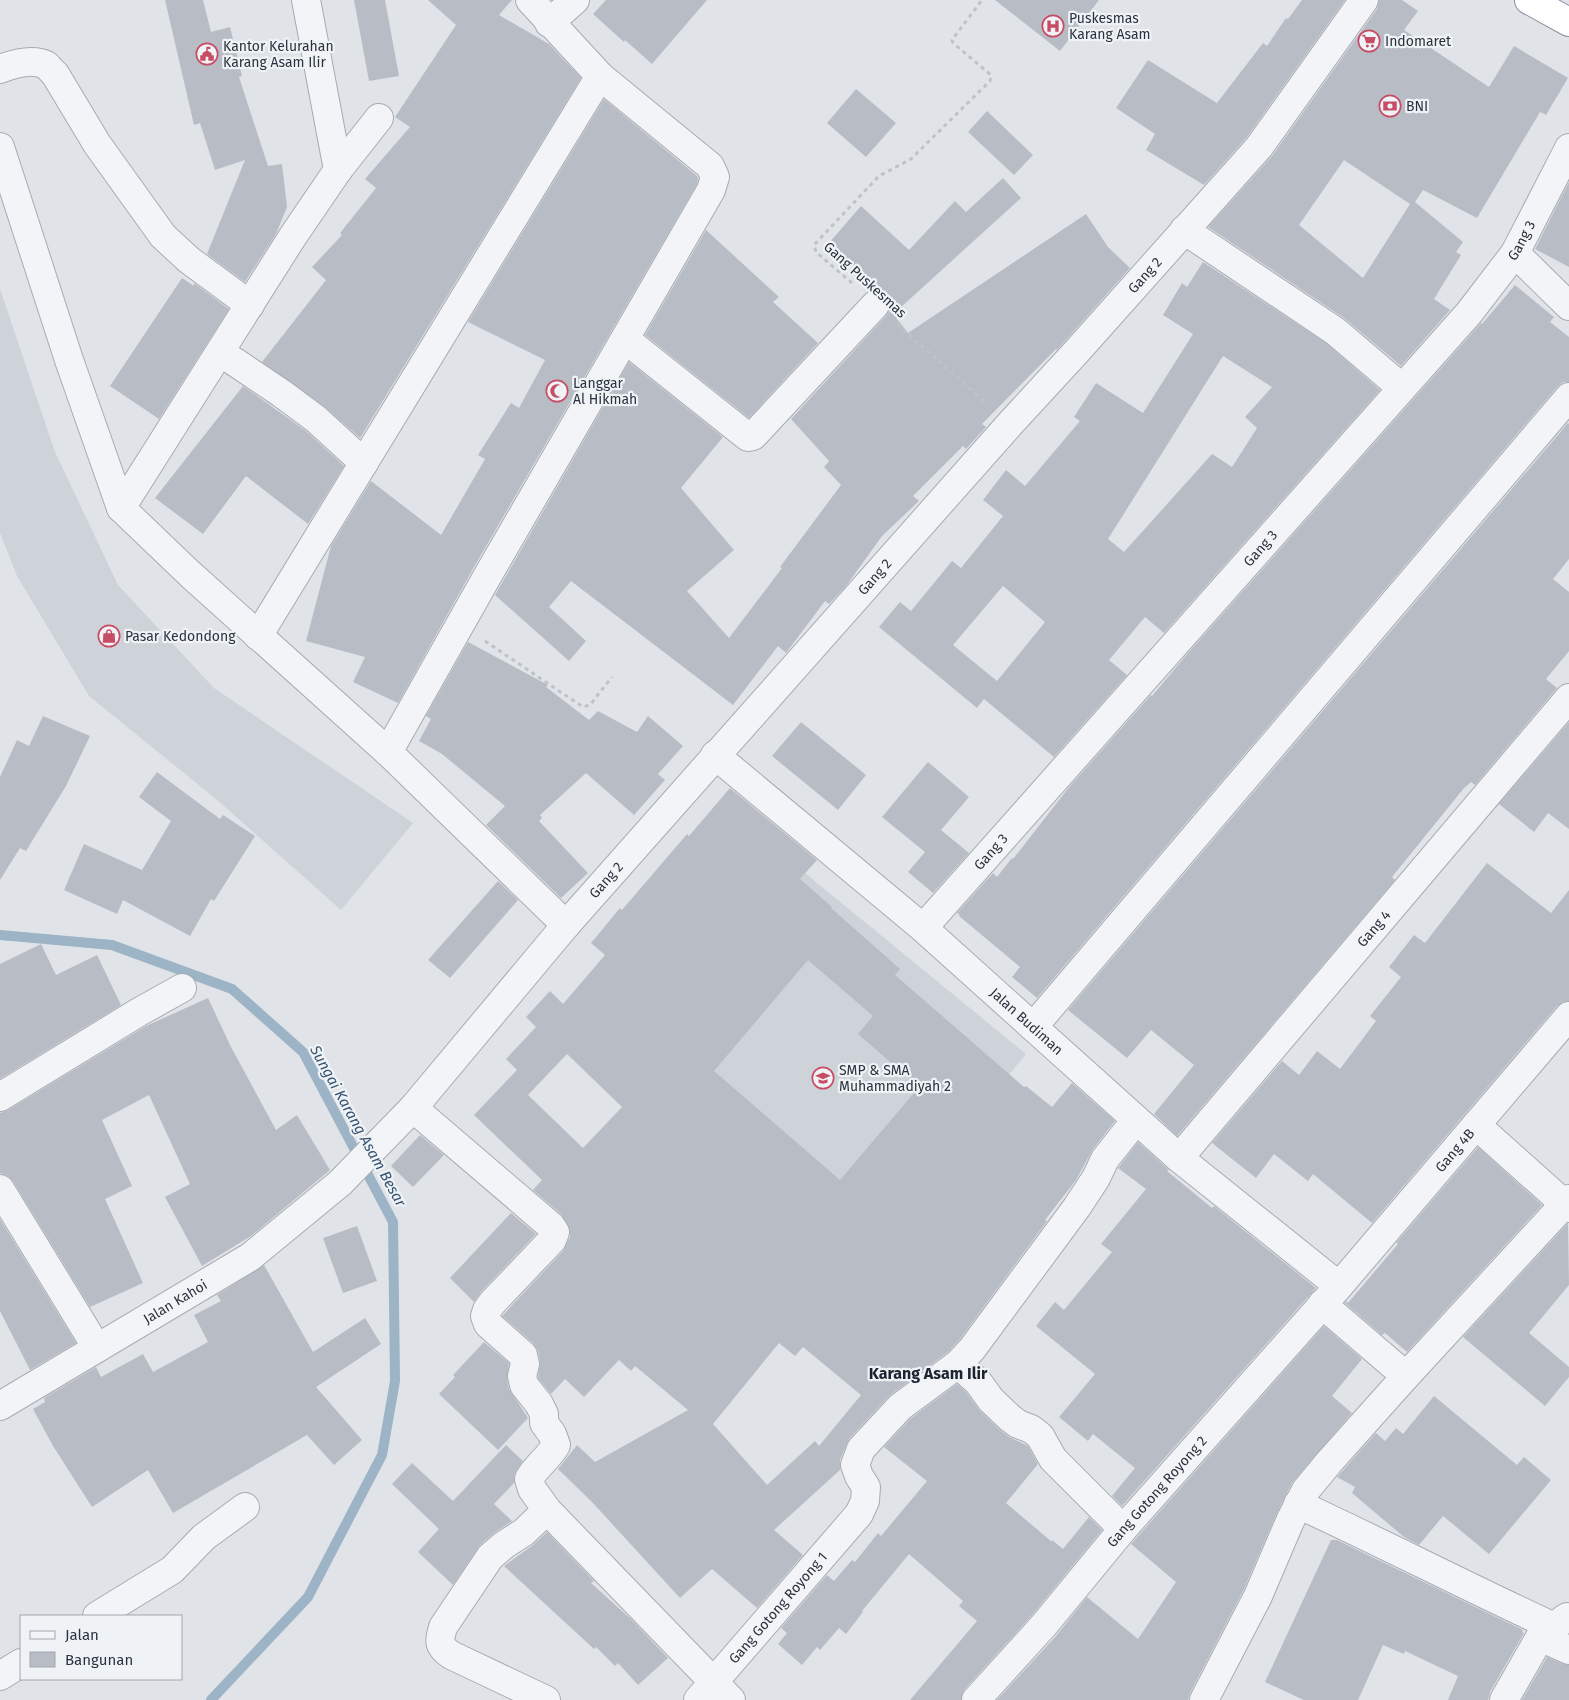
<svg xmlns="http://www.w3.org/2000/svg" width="1569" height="1700" font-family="'Fira Sans',sans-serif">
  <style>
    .built { fill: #ced3da }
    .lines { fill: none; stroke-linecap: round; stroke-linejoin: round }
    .stream { stroke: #9db3c6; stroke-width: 10 }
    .building { fill: #b8bdc5; fill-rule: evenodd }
    .minor-casing { stroke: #a6abb2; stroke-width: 30 }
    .highway-casing { stroke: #88929e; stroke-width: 30 }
    .path { stroke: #bfc2c7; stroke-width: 3; stroke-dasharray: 4 4; stroke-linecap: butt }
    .minor { stroke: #f3f4f7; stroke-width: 28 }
    .highway { stroke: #fff; stroke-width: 28 }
    .labels { text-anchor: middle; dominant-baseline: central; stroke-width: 4.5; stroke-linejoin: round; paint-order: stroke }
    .poi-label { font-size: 14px; fill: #2a323f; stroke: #f0f3f6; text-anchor: start }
    .street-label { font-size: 14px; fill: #2a323f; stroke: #f0f3f6 }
    .water-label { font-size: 15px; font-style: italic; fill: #365370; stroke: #f0f3f6 }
    .quarter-label { font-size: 16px; font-weight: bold; fill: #1c2430; stroke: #f0f3f6 }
  </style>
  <rect width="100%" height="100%" fill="#e0e4e8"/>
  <path class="built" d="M0,289L55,452L118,585L214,688L413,823L341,910L216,799L89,696L17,576L0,533Z
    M805,873L1026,1054L840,1283L619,1103Z"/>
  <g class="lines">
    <path class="stream" d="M0,935L112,945L232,989L303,1052L393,1222L395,1381L382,1455L308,1597L211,1700"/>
  </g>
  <path class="building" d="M165,0H203L211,32L230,27L242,76L239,77L268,166L282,164L287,207L276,234L245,282L207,254L245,160L215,170L200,123L194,125Z
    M354,0H385L399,76L369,81Z
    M428,0H512L499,15L549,44L581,78L360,438L325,407L262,362L326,280L312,267L342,235L340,233L376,188L365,179L410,127L395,117L456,25Z
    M606,0H707L652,64L625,40L624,42L593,14Z
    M995,0H1099L1060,51Z
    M1302,0H1345L1247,137L1204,185L1146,150L1155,134L1116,108L1148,60L1217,103L1263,43L1267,46L1286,18L1288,19Z
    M1379,0H1402L1418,11L1404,30L1489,87L1514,46L1568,78L1546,115L1540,112L1477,218L1423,190L1415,202L1463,242L1456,252L1461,255L1434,299L1450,310L1401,366L1344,318L1208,227L1272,156L1377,9ZM1344,160L1410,204L1363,278L1299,225Z
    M856,89L896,123L866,157L827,123Z
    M604,99L697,176L698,178L697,184L474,567L398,703L353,682L365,657L306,641L331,546L371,481L441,535L485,459L478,455L511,403L519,408L545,360L468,322Z
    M987,111L1033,155L1014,175L968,132Z
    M1003,178L1021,198L900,308L829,243L861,206L909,250L955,201L966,212Z
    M1569,182V267L1535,249Z
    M1086,214L1108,247L1130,268L1057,350L1056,349L982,424L986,427L966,449L963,446L913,496L919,501L882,536L846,586L829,604L825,601L786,653L778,646L733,705L571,581L549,607L586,641L569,661L495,595L629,362L723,437L681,488L734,550L687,591L729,638L782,568L780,567L841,485L824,467L829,461L791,419L886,316L890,310L908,333Z
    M706,230L779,297L773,302L818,343L749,418L645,335Z
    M1203,262L1326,343L1380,390L1164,633L1145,617L1109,660L1127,675L1054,757L984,699L977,708L879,627L900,602L911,611L952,561L961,568L1003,516L983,500L1006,470L1025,486L1080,421L1074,417L1096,383L1143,413L1193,334L1163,315L1182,283L1187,287ZM1223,356L1272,387L1245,417L1257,428L1232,467L1212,454L1124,552L1108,539ZM1003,586L1045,622L997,681L953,645Z
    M182,278L194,286V283L229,309L159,419L110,386Z
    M1515,285L1554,317L1550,322L1569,337V382H1563L1557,387L1037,998L1012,977L1020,967L959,916L960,915L957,913L993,873L997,877L1012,858L1013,859L1070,786L1151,695L1152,696L1188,653L1481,323L1482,324Z
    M243,386L306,431L344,466L308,524L246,476L203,534L155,498Z
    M1568,423L1569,424V559L1553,579L1569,592V651L1546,679L1557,688L1475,785L1471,782L1464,788L1392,877L1395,880L1177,1136L1154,1114L1194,1065L1151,1030L1127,1058L1068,1010Z
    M468,642L548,685L546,687L589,720L598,711L637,732L648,716L683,746L658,774L665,780L634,815L586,773L540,815L542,818L539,821L588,873L561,898L486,825L505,806L442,754L419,741L431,719L426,716Z
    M43,716L90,736L66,786L26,851L20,848L0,880V777L17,740L29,746Z
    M801,722L866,775L838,810L772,756Z
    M1569,722V829L1548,813L1534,832L1499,804Z
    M928,762L969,797L941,830L969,853L933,893L908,872L925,852L882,817Z
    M157,772L220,819L223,815L255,836L214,901L211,899L190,936L123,900L117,914L64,890L84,844L142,870L171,821L139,797Z
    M730,788L817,860L800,879L832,907L831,908L900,969L895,975L1024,1087L1026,1086L1052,1107L1072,1083L1115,1121L1093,1149L1076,1180L1045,1220L1047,1221L960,1339L948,1352L889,1396L849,1439L840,1460V1470L774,1530L803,1555L757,1608L712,1569L680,1598L592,1502L558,1469L577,1445L595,1462L688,1410L635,1366L631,1371L619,1360L584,1397L565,1379L551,1394L538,1378L540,1361L538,1351L533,1343L502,1316L563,1251L570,1237V1230L561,1214L533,1190L542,1180L474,1115L517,1070L506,1059L536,1027L526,1017L550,991L563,1004L605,955L591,943L620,908L622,910L687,834L689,836ZM808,960L873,1016L858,1034L919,1087L840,1180L714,1071ZM567,1054L622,1107L583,1148L528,1095ZM779,1343L795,1356L803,1347L861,1395L819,1446L815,1441L767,1485L713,1424Z
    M1487,863L1551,913L1569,890V1001L1563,1002L1557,1006L1372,1223L1313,1174L1308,1181L1274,1154L1256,1178L1212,1143L1282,1061L1299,1075L1317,1051L1340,1069L1376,1021L1370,1016L1401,977L1389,967L1414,935L1425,943Z
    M498,881L518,900L450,978L428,960Z
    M41,944L56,975L97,955L121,1005L0,1079V964Z
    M208,998L231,1047L276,1130L297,1115L330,1170L251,1236L202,1266L165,1197L190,1184L149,1095L102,1120L132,1186L105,1199L143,1283L90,1307L13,1181L8,1176L0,1173V1113L8,1110L146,1026Z
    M420,1135L444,1155L413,1187L391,1166Z
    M1138,1142L1169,1170L1167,1171L1212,1208L1214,1206L1316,1288L1122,1506L1112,1496L1135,1468L1093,1434L1088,1441L1059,1417L1095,1374L1036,1326L1055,1302L1064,1310L1112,1252L1101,1244L1146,1189L1118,1168Z
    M1478,1147L1542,1205L1407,1352L1385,1333L1382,1335L1345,1303L1346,1301L1348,1303L1398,1244L1396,1243Z
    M511,1213L536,1234L481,1292L474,1302L450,1278Z
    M0,1219L76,1343L30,1370L0,1311Z
    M1568,1223L1569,1285L1529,1333L1569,1367V1377L1545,1406L1463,1337Z
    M357,1226L377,1281L343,1293L323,1238Z
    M264,1265L313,1352L365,1318L381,1344L316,1387L362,1440L334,1465L307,1435L173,1513L148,1470L92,1507L53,1446L33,1409L45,1402L44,1398L96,1367L101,1377L143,1354L153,1372L208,1342L194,1315L221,1301L217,1295Z
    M1324,1326L1362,1359L1332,1396L1352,1413L1292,1483L1276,1515L1244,1589L1190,1693L1188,1700H997L1056,1636L1087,1597L1138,1639L1176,1582L1131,1544Z
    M484,1342L509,1363L507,1379L509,1389L528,1418L498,1450L439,1394L455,1377L453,1375Z
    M957,1384L966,1392L980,1411L999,1429L1009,1437L1028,1446L1038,1464L1006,1503L1052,1542V1540L1063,1549L1089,1517L1102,1530L1032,1615L964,1690L961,1700H910L977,1621L959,1606L963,1601L909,1554L862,1611L863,1612L846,1634L839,1628L820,1650L817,1647L802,1665L778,1644L787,1633L781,1628L827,1575L834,1581L852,1560L855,1562L878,1533L881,1536L927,1481L884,1447L910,1419Z
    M1434,1396L1517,1465L1524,1457L1551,1480L1489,1554L1443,1516L1419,1545L1404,1537L1352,1493L1355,1487L1337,1477L1376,1433L1385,1441L1396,1428L1403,1434Z
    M506,1445L523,1461L516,1471L514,1477V1483L494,1504L512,1521L494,1533L480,1545L453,1585L418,1552L439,1529L392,1484L412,1463L453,1501Z
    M547,1532L594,1581L591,1583L632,1620L668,1658L638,1685L618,1663L615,1666L596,1647L594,1649L504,1566L533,1545Z
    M1331,1540H1337L1523,1630L1522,1632L1524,1633L1490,1692L1488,1700H1448L1458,1676L1405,1651L1404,1654L1383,1645L1358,1700H1304L1265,1682Z
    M1547,1657L1563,1664L1569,1665V1700H1522Z"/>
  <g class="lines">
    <g class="minor-casing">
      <g id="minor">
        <path d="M306,0L338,170"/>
        <path d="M549,23L575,0"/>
        <path d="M0,69C13,64 32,58 46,65C49,67 52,72 55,74L97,144L163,236L189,260L250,305"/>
        <path d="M0,147L69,360L121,508L190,574L388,752L566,925"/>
        <path d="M1184,230L1335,331L1402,388"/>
        <path d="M1515,253L1569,306"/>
        <path d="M625,339L748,437L753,436L875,305"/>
        <path d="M220,352L281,393L316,419L364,463"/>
        <path d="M121,508L293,236L338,170L379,118"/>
        <path d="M258,636L600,76"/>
        <path d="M388,752L488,575L711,190L715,177L710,166L600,76L530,0"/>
        <path id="s1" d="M715,755L923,928L1179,1158L1339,1286"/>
        <path id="s2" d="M923,928L1469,313L1515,253L1569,148"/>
        <path d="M1033,1027L1569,397"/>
        <path d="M0,1097L139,1012L182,988"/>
        <path d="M413,1108L551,1226L555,1232L552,1240L492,1303L487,1310L485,1316L488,1324L523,1355L525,1364L522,1376L524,1385L539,1404L544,1414V1423L552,1434L556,1445C549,1458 536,1466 529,1479L532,1489L547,1510L731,1700"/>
        <path d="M1476,1125L1569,1208"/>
        <path id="s3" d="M1179,1158L1569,698"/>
        <path d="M0,1189L97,1348"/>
        <path d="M1322,1304L1406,1376"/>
        <path d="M958,1364L978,1382L991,1400L1010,1418L1018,1424L1031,1429L1040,1436L1053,1459L1123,1529"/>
        <path id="s4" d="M0,1406L250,1257L340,1183L413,1108L566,925L1009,425L1078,350L1259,147L1364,0"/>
        <path d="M1298,1504C1384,1544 1468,1587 1554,1627"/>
        <path d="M97,1616L172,1570L204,1537L245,1507"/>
        <path d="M1540,1637L1569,1650"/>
        <path d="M0,1676L21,1663"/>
        <path d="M546,1700L451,1655C438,1646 439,1642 443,1627L490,1557L504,1545L524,1532L547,1510"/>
        <path id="s5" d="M698,1700L859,1514L865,1501L866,1487L859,1476L855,1465L861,1449L900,1407L958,1364L972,1349L1077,1207L1096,1178L1105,1159L1136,1120"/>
        <path id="s6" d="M976,1700L1044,1625L1123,1529L1339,1286L1569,1016"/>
        <path d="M1204,1700L1258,1596L1290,1521L1306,1490L1330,1461L1406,1376L1569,1199"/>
        <path d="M1504,1700L1540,1637L1567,1617"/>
      </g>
    </g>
    <g class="highway-casing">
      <path id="highway" d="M1529,0L1569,22"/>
    </g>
    <path class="path" d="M852,283L816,252L814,245L879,176L911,159L990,81L991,75L953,43L952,40L982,0
      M897,324L986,403
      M485,641L583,707L590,705L612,677"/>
    <use href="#minor" class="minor"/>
    <use href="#highway" class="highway"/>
  </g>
  <defs>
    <g id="hospital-ring" transform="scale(1.125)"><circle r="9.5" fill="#f0f3f6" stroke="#c74c65" stroke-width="1.5"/><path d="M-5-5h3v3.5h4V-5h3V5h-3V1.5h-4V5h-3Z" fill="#c74c65"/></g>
    <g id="supermarket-ring" transform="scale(1.125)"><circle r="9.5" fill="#f0f3f6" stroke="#c74c65" stroke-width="1.5"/><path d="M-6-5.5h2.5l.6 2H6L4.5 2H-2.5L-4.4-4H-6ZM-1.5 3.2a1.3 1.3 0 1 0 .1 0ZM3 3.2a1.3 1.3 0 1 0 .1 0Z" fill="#c74c65"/></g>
    <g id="civic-ring" transform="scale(1.125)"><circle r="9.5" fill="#f0f3f6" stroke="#c74c65" stroke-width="1.5"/><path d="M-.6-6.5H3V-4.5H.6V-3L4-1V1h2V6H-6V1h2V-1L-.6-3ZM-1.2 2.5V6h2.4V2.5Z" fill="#c74c65"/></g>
    <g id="bank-ring" transform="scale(1.125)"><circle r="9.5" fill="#f0f3f6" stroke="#c74c65" stroke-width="1.5"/><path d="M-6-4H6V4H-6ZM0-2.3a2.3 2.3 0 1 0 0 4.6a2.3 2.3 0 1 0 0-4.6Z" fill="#c74c65"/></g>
    <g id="mosque-ring" transform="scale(1.125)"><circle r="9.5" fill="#f0f3f6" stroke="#c74c65" stroke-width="1.5"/><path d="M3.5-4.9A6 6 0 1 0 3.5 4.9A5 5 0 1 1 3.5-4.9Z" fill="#c74c65"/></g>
    <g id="shop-ring" transform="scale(1.125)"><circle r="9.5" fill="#f0f3f6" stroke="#c74c65" stroke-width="1.5"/><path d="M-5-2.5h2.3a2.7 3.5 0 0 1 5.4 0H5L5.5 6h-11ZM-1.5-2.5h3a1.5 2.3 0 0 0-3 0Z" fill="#c74c65"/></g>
    <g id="school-ring" transform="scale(1.125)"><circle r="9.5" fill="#f0f3f6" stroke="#c74c65" stroke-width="1.5"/><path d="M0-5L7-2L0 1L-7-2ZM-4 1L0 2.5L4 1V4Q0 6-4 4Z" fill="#c74c65"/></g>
  </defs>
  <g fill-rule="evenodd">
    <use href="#hospital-ring" x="1053" y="26"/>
    <use href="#supermarket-ring" x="1369" y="41"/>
    <use href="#civic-ring" x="207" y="54"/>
    <use href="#bank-ring" x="1390" y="106"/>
    <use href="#mosque-ring" x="557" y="391"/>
    <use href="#shop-ring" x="109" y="636"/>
    <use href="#school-ring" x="823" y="1078"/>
  </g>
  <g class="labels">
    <g class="poi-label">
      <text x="1069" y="18">Puskesmas<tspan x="1069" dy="16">Karang Asam</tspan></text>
      <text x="1385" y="41">Indomaret</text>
      <text x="223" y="46">Kantor Kelurahan<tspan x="223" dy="16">Karang Asam Ilir</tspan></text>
      <text x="1406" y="106">BNI</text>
      <text x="573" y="383">Langgar<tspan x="573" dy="16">Al Hikmah</tspan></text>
      <text x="125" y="636">Pasar Kedondong</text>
      <text x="839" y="1070">SMP &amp; SMA<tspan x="839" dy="16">Muhammadiyah 2</tspan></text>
    </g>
    <g class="street-label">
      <text stroke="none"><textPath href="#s2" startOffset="912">Gang 3</textPath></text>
      <text stroke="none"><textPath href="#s4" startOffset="1621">Gang 2</textPath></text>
      <text transform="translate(865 280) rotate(42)">Gang Puskesmas</text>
      <text stroke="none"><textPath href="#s2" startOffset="508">Gang 3</textPath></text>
      <text stroke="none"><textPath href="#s4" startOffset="1216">Gang 2</textPath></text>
      <text stroke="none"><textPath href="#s2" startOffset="102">Gang 3</textPath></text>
      <text stroke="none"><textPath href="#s4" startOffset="811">Gang 2</textPath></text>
      <text stroke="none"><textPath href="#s3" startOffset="301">Gang 4</textPath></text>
      <text stroke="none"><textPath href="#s1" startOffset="410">Jalan Budiman</textPath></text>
      <text stroke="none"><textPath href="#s6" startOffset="729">Gang 4B</textPath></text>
      <text stroke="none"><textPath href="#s4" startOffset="204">Jalan Kahoi</textPath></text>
      <text stroke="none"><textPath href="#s6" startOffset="276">Gang Gotong Royong 2</textPath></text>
      <text stroke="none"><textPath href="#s5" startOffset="122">Gang Gotong Royong 1</textPath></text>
    </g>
    <g class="water-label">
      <text transform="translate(358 1126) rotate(61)">Sungai Karang Asam Besar</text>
    </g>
    <g class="quarter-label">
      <text x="928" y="1373">Karang Asam Ilir</text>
    </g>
  </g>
  <rect x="20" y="1615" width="162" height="65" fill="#f0f3f6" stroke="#a1a6ad"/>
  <rect x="30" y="1631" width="25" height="8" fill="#f3f4f7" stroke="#a1a6ad"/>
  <text x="65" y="1640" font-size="15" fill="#2a323f">Jalan</text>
  <rect x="30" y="1652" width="25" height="15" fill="#b8bdc5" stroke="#a1a6ad"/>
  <text x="65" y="1665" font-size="15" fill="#2a323f">Bangunan</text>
</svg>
